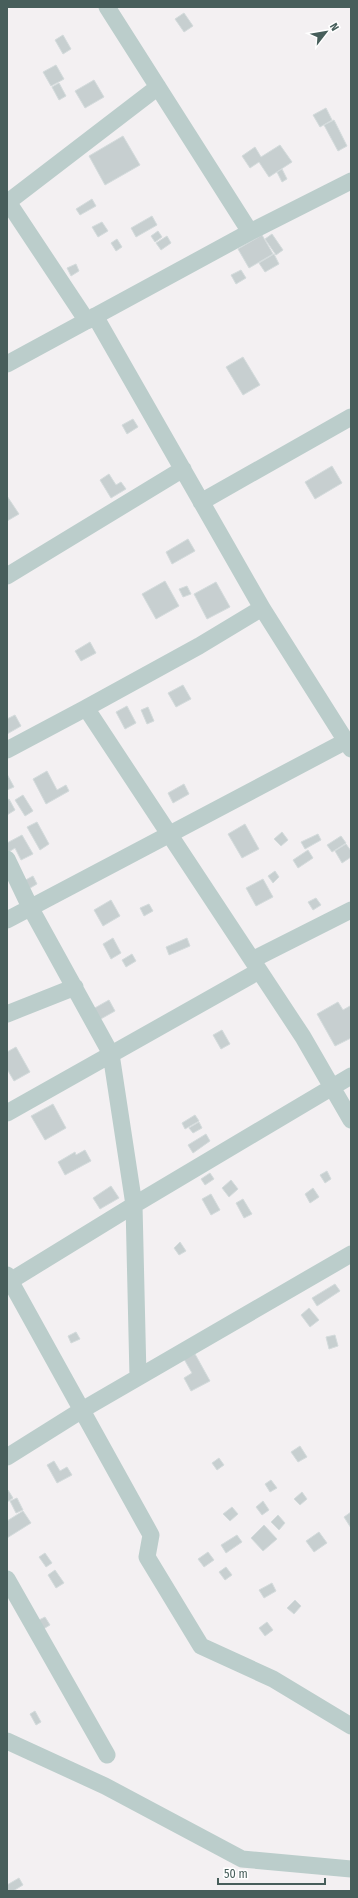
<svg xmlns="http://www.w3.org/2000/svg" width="358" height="1898" font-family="'Fira Sans Condensed',sans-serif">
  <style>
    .building { fill: #c7cfd0; stroke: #d4dbdc }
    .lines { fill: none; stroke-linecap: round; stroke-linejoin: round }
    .minor { stroke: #bbcdcb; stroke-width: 17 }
  </style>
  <rect width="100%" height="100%" fill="#f3f0f2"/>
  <path class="building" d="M184,13L193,26L184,32L175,19Z
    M63,35L71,49L63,54L55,40Z
    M56,65L64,79L51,86L43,72Z
    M94,80L104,97L85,108L75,91Z
    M59,83L66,96L59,100L52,87Z
    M326,108L332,120L320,127L313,115Z
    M334,120L347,146L338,151L324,125Z
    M123,136L140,165L105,185L89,156Z
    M280,145L292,162L269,177L259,162L250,168L242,156L255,147L261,157Z
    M282,169L287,179L282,182L277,172Z
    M92,199L96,206L80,215L76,209Z
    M152,216L157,225L136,237L131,228Z
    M102,222L108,231L98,237L92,227Z
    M158,231L162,237L155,242L151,236Z
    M272,234L283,250L276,255L265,239Z
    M262,235L273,254L249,268L238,249Z
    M167,236L171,243L161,250L156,243Z
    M117,239L122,247L116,251L111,243Z
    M274,254L279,264L265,272L259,263Z
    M76,264L79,271L71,276L67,268Z
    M241,270L246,278L236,284L231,275Z
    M243,357L260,385L243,395L226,367Z
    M133,419L138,427L127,434L122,425Z
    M332,466L342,483L315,499L305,482Z
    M109,474L116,485L121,482L126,489L111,498L100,480Z
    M7,496L19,514L7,521Z
    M188,539L195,551L172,564L166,552Z
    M165,581L179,606L156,619L142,594Z
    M216,582L230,607L207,619L194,594Z
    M187,586L191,594L183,597L179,589Z
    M90,642L96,653L81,661L75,651Z
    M183,685L191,699L176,707L168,693Z
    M127,706L136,723L125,729L116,712Z
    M148,707L154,721L147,724L141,710Z
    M15,715L21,726L7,734V719Z
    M47,771L57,790L66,785L69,791L46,804L33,779Z
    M7,774L14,787L7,790Z
    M184,784L189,794L173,803L168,793Z
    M23,795L33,811L25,816L15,800Z
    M9,799L15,810L7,815V800Z
    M37,822L49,844L40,850L27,827Z
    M245,824L259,849L242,858L228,834Z
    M282,832L288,840L281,846L274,839Z
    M318,834L321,840L305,849L301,842Z
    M22,835L33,854L21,860L15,848L7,853V843Z
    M341,836L346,843L332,852L327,845Z
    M346,844L351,851V857L342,863L335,851Z
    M308,850L313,858L298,868L293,860Z
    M275,871L279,877L273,883L268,876Z
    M33,876L37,884L25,891L20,883Z
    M263,879L273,897L256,906L246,888Z
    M316,898L321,905L313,910L308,902Z
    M111,900L120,916L103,926L94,910Z
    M149,904L153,911L144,916L140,908Z
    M113,938L121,953L111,959L103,944Z
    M187,938L190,946L169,955L166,947Z
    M132,954L136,961L126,967L122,960Z
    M109,1000L115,1011L99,1020L93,1009Z
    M338,1002L343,1010L350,1006L351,1007V1038L335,1046L317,1014Z
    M222,1030L230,1044L221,1049L213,1035Z
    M16,1047L30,1072L14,1081L7,1069V1052Z
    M53,1104L66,1128L45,1140L31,1116Z
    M195,1115L199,1121L185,1129L182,1123Z
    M199,1122L202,1128L193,1133L189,1128Z
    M206,1134L210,1141L193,1153L188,1145Z
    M85,1150L91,1161L65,1175L58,1162L75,1152L76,1155Z
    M327,1171L331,1179L325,1183L320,1175Z
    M210,1173L214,1179L205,1185L201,1179Z
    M231,1180L238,1189L229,1197L222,1188Z
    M111,1186L119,1198L100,1209L93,1198Z
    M313,1188L319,1197L310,1203L305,1194Z
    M211,1194L220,1210L211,1215L202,1199Z
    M243,1199L252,1214L244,1218L236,1203Z
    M180,1242L186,1251L179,1255L174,1248Z
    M335,1284L340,1291L317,1306L312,1298Z
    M309,1308L319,1320L310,1327L301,1315Z
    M76,1332L80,1339L71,1343L68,1336Z
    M335,1335L338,1346L329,1349L326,1337Z
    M195,1354L210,1381L191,1391L184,1378L192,1373L184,1359Z
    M300,1446L307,1457L298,1462L291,1452Z
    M219,1458L224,1465L217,1470L212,1463Z
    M54,1461L60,1471L67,1467L72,1475L57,1483L47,1465Z
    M271,1480L277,1488L270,1492L265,1484Z
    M7,1490H8L13,1498L7,1502Z
    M302,1492L307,1499L300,1505L294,1499Z
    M17,1498L23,1510L16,1513L10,1501Z
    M263,1501L269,1510L262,1515L256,1507Z
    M232,1507L238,1514L230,1521L223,1514Z
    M23,1511L31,1523L7,1538V1521Z
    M351,1512V1528L344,1517Z
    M278,1515L285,1523L279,1530L271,1522Z
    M264,1525L277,1539L263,1551L251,1538Z
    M319,1532L327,1543L314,1552L306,1541Z
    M237,1535L242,1542L226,1553L221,1545Z
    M208,1552L214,1560L204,1567L198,1559Z
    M45,1553L52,1563L46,1567L39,1557Z
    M226,1567L232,1575L225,1580L219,1572Z
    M55,1570L64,1583L56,1588L48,1575Z
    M272,1583L276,1591L264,1598L259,1590Z
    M295,1600L301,1606L294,1614L287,1608Z
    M45,1617L50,1625L40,1631L35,1622Z
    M267,1622L273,1630L265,1636L259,1628Z
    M35,1711L41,1722L36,1725L30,1714Z
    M19,1878L23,1885L13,1891H7V1885Z"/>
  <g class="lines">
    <path class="minor" d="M107,7L250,232
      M8,202L158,87
      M7,203L8,202L87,321
      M95,316L262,608L351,749
      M7,364L250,232L351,181
      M201,502L351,417
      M7,576L183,469
      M262,608L199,646L86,708L303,1037L351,1120
      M7,750L86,708
      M7,859L30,907L111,1054L134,1205L138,1377
      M7,920L346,741
      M252,960L351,910
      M7,1014L75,987
      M7,1113L259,971
      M7,1275L151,1535L147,1557L201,1646L273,1679L351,1726
      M7,1283L134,1205L351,1076
      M7,1457L82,1410L351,1254
      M7,1579L107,1755
      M7,1741L105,1786L242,1859L351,1869"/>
  </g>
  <rect width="358" height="1898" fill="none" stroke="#475e5b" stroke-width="16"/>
  <g transform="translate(326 32) rotate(59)" stroke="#ffffff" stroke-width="3" paint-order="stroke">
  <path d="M0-3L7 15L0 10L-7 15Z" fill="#475e5b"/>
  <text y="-6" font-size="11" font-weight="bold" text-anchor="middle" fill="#475e5b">N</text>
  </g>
  <path d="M218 1878v6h107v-6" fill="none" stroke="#475e5b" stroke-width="2"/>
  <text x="224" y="1878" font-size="12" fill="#475e5b" stroke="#ffffff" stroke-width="3" paint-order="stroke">50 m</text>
</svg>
